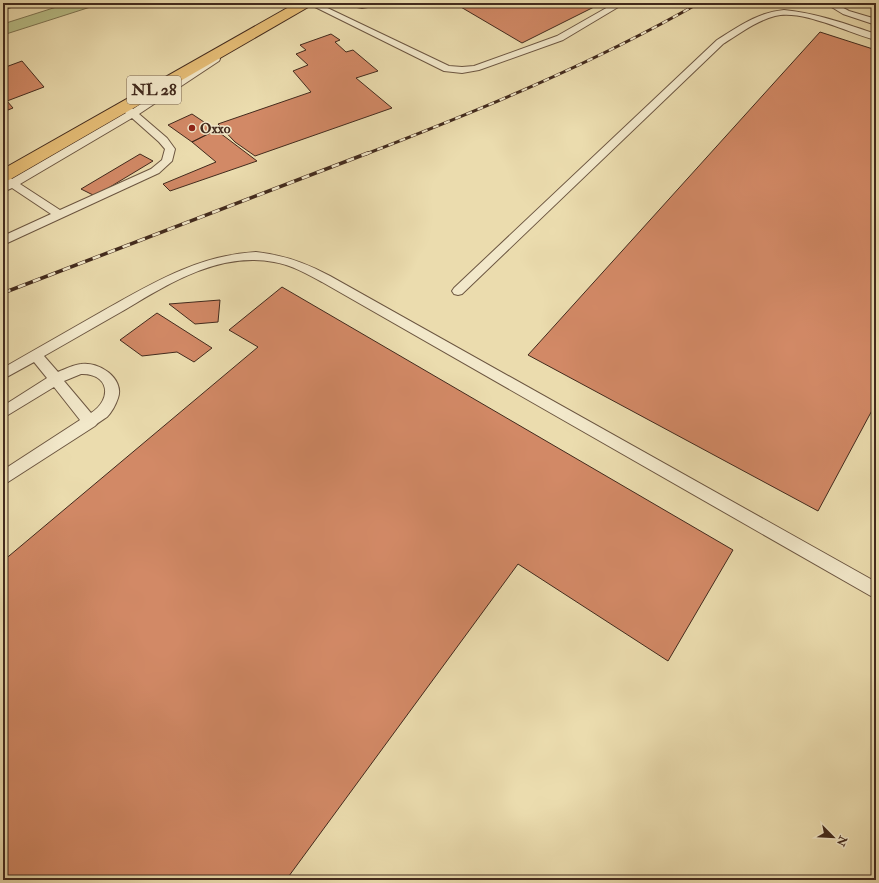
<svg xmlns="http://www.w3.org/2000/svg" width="879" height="883" font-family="'IM FELL Double Pica',serif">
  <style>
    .green { fill: #b9c089; stroke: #7e7553 }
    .building { fill: #d28966; stroke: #422a1d }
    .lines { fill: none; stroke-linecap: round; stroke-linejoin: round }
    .service-casing { stroke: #6c5641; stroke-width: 2 }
    .primary-casing { stroke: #422a1d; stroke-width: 2 }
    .motorway-casing { stroke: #422a1d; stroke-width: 2 }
    .service { fill: #f2e8ca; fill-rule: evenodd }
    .primary { fill: #e6be77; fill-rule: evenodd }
    .motorway { fill: #e6be77; fill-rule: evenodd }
    .rail-far1-casing { stroke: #422a1d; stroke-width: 3 }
    .rail-casing { stroke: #422a1d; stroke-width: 3.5 }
    .rail-far1 { stroke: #f2e8ca; stroke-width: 2; stroke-dasharray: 6; stroke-linecap: butt }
    .rail { stroke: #f2e8ca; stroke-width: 2.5; stroke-dasharray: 8; stroke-linecap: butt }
    .poi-dot { fill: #8f2418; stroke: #f2e8ca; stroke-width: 1.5 }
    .labels { text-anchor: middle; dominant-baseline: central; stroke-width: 3; stroke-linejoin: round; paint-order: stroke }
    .far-poi-label { font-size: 14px; font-weight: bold; fill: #422a1d; stroke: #f2e8ca; text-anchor: start }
    .shield { fill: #f2e8ca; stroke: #776351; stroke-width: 1 }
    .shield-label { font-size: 16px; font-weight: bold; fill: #422a1d }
  </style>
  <rect width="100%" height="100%" fill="#ebdcae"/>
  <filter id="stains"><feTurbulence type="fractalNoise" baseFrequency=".005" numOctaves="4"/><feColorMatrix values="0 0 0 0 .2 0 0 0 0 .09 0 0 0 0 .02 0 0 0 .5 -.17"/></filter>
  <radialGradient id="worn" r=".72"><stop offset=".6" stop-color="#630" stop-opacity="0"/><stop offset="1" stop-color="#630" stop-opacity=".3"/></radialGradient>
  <path class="green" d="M69,3H103L3,35V24Z"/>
  <path class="building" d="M454,3H602L522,43Z
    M820,32L876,50V403L818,511L528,355Z
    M331,34L340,40L335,42L346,52L353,50L378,71L356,78L392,108L255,156L235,142L218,124L311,92L293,71L308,65L296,54L306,50L300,45Z
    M22,61L44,87L7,101L13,108L3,112V68Z
    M192,114L216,130L192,142L168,125Z
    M216,130L257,161L170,191L163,184L216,162L192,142Z
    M140,154L153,161L95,196L81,189Z
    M282,287L733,550L668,661L518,564L286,880H3V561L258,347L229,330Z
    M220,300L218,322L195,324L169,304Z
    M157,313L212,348L194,362L177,352L142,356L120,340Z"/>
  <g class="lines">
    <g class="service-casing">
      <path id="service" d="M307,3H317L449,66L462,67L474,66L557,36L615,3H625L563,40L479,70L462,73L444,71Z
        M346,3H380L379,5L362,8L347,5Z
        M825,3H834L849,11L876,19V25L843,14Z
        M784,10C816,13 846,24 876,34V40C848,33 803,9 775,16C756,21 739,34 723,44L462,294L458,295L454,294L452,291L454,288L717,40C738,27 758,12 784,10Z
        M216,56L219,57L220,59L219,61L139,114L167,138L175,149L172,161L159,173L3,245V236L51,214L12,188L3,192V184H5L3,182V176L9,177L12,179L126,113L121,108L123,106H129L133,109ZM132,118L159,142L165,149L162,160L151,169L60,210L20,184Z
        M256,252C284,255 306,263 330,276L876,582V599L322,282C307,274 292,265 274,262C219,251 166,285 121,312C95,327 70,341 44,356L58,372C65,369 73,365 81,364C98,361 125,378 118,398C116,404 112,412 107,417C103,420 98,422 95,426L8,482L3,484V470L80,420L54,387L3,418V406L47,378L34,362L3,379V368C36,349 69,330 101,312C151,284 198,255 256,252ZM81,374C109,373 113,399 91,413L64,381Z"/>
    </g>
    <g class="primary-casing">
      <path id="primary" d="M296,3H311L310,6L9,180L3,181V169Z"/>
    </g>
    <g class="motorway-casing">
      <path id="motorway" d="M3,3H16L15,6L3,9Z"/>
    </g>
    <use href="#service" class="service"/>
    <use href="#primary" class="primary"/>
    <use href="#motorway" class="motorway"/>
    <g class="rail-far1-casing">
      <path id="rail-far1" d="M366,154C480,110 592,64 699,3"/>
    </g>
    <g class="rail-casing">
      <path id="rail" d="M3,293L368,153"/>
    </g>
    <use href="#rail-far1" class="rail-far1"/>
    <use href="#rail" class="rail"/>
  </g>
  <circle class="poi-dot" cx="192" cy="128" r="4"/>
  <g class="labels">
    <g class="far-poi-label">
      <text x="200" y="128">Oxxo</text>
    </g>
    <rect class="shield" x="127" y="76" width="54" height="28" rx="3"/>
    <g class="shield-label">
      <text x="154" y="90">NL 28</text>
    </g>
  </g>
  <rect width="879" height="883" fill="none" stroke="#ebdcae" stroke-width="16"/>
  <rect x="4" y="4" width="871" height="875" fill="none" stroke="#422a1d" stroke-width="2"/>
  <rect x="8" y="8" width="863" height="867" fill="none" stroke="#422a1d"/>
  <g transform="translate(833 837) rotate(114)" stroke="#f2e8ca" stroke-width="3" paint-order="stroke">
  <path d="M0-3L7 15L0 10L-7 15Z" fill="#422a1d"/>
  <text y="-6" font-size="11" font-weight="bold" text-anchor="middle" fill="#422a1d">N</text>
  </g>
  <rect width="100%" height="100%" filter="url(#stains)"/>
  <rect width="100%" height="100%" fill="url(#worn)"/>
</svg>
